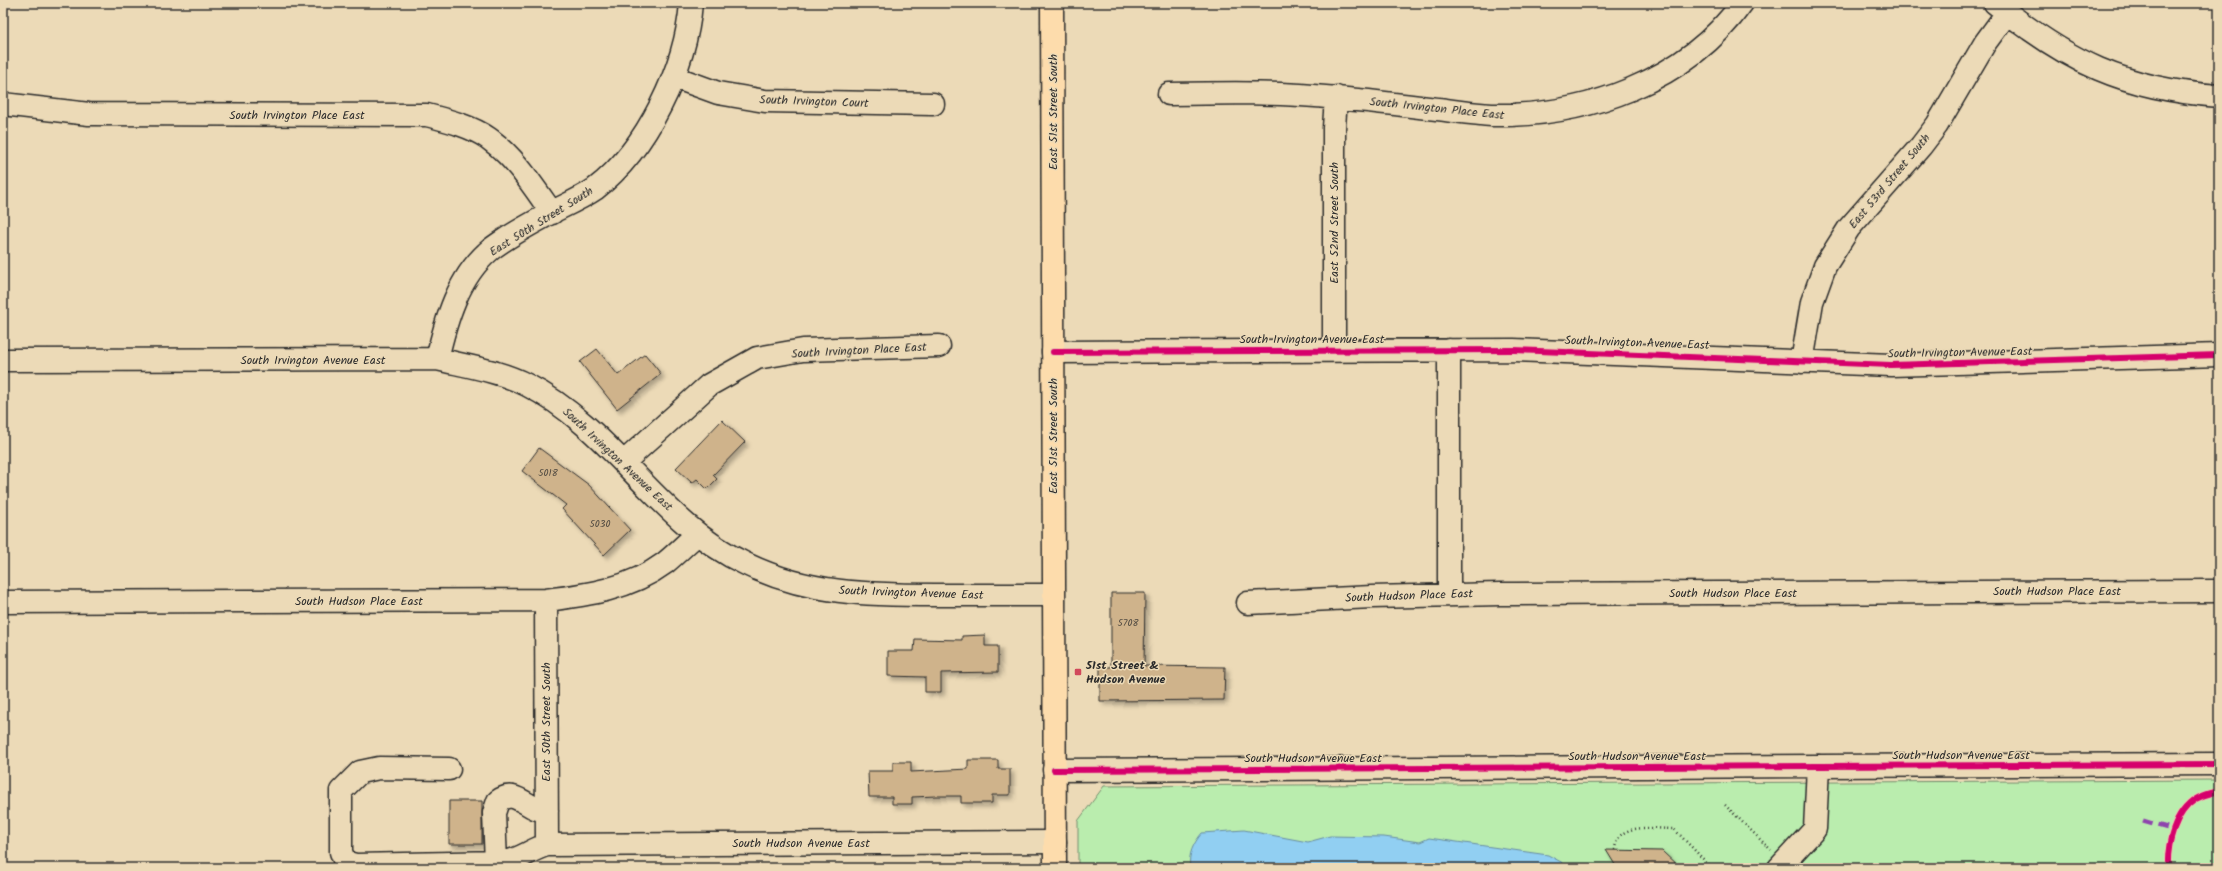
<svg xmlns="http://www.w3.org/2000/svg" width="2222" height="871" font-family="Kalam,sans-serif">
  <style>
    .green { fill: #baedae; stroke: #728c6c }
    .water { fill: #91cff2; stroke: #688da2 }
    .building { fill: #cfb38b; stroke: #2b2b2b; filter: url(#shadow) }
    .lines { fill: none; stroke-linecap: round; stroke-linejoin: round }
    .minor-casing { stroke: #2b2b2b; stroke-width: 25 }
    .major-casing { stroke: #2b2b2b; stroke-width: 25 }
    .path { stroke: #2b2b2b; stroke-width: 2.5; stroke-dasharray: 1 3; stroke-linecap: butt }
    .minor { stroke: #ecdab7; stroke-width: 22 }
    .major { stroke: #fddcac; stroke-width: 22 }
    .quiet { stroke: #8e44ad; stroke-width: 5; stroke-dasharray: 10 5; stroke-linecap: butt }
    .cycleway-casing { stroke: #ecdab7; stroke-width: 8 }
    .cycleway { stroke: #d6006c; stroke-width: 6 }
    .poi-dot { fill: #d1495b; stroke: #ecdab7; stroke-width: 1.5 }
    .labels { text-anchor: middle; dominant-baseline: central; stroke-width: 3; stroke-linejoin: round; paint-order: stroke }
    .number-label { font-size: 10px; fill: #544d43 }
    .street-label { font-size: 12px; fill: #2b2b2b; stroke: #ecdab7 }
    .poi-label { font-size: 12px; font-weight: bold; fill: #2b2b2b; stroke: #ecdab7; text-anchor: start }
  </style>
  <defs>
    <filter id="shadow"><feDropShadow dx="3.5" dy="3.5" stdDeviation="2" flood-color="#0004"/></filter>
  </defs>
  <rect width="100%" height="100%" fill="#ecdab7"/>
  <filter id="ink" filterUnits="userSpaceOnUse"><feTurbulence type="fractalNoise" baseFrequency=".025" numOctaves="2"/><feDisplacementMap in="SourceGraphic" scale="8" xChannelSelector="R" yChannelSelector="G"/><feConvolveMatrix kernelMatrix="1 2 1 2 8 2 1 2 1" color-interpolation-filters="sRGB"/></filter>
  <g filter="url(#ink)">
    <path class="green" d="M2219,780V868H1078V821L1104,786Z"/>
    <path class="water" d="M1244,830L1308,842L1330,836L1384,837L1420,842L1429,838L1548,855L1563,863L1565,868H1190C1188,854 1193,844 1202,833Z"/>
    <path class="building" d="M597,349L618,375L645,354L661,374L617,409L580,362Z
      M722,420L745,442L713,475L717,479L707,489L697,479L692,483L676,468Z
      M539,448L589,485L630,530L604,555L562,509L566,505L522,471Z
      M1111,593H1145L1144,666L1225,667L1224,700L1100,701V667H1111Z
      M985,635V646H998V672L941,673V692H925V677L888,676V651H914L915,639L962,640V636Z
      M968,760H998V769H1010V795H992V803H961V796H936L912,797V804H892V797H869L868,771H893V762H911V772L968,769Z
      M449,801H482V844H449Z
      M1606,850L1662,851L1680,868H1617Z"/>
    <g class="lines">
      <g class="minor-casing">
        <path id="minor" d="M1995,3C2068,62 2124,89 2219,96
          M674,77L718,93L765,101L933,104
          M1169,94C1225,93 1281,92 1337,98C1370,101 1404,105 1437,109C1455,111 1474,114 1492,115C1585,117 1687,81 1742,3
          M3,104L89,114L427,115C446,120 471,126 488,138C515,157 533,186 552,213
          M1334,349V128L1336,97
          M1449,350V595
          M1053,352L1513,350L1891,365L2219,355
          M437,359C446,320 458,277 490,250C509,235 532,224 552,212C566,205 582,198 595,189C647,149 686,68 691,3
          M3,360L437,359C467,366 500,371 527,385C613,428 659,524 746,564C808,594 868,595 935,595C975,595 1014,595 1053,595
          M1802,362L1812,302L1825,266L1849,228L1921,146L1937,125L1985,43L2007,13
          M624,462L709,385L757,358L803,350L939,346
          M546,600L547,845
          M3,602L546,600C587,595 630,589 665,563C676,554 686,544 697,534
          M1248,603L1372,597L1500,594L2219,591
          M449,769L379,768L360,772L341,791V852L345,862L356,865L505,862C521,859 532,849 547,845L1055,842
          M1054,770L2219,764
          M496,863L494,813L498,801C517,787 527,811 547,811
          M1779,868L1815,829L1818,766"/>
      </g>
      <g class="major-casing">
        <path id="major" d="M1052,3L1055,868"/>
      </g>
      <path class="path" d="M1725,805L1771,850
        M1615,850C1616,821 1653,829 1674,829L1712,868
        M2168,868C2167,844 2174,813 2196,799C2202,795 2212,793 2219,791"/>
      <use href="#minor" class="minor"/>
      <use href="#major" class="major"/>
      <path class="quiet" d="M2143,821L2174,830"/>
      <g class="cycleway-casing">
        <path id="cycleway" d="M1053,352L1513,350L1891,365L2219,355
          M1054,770L2219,764
          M2168,868C2167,844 2174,813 2196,799C2202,795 2212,793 2219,791"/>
      </g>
      <use href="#cycleway" class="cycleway"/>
    </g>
  </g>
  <rect class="poi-dot" x="1074" y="668" width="8" height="8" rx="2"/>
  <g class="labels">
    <g class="number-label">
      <text x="548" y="473">5018</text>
      <text x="600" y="524">5030</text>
      <text x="1128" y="623">5708</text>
    </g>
    <g class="street-label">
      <text transform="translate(814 101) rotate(2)">South Irvington Court</text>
      <text transform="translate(1437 108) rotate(6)">South Irvington Place East</text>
      <text transform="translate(1053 112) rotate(-90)">East 51st Street South</text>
      <text x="297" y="115">South Irvington Place East</text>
      <text transform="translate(1889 181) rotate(-50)">East 53rd Street South</text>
      <text transform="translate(541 221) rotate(-32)">East 50th Street South</text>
      <text transform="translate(1334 223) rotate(-90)">East 52nd Street South</text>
      <text x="1312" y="339">South Irvington Avenue East</text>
      <text transform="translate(1637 343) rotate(2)">South Irvington Avenue East</text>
      <text transform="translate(859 350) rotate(-3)">South Irvington Place East</text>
      <text transform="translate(1960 352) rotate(-1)">South Irvington Avenue East</text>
      <text x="313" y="360">South Irvington Avenue East</text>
      <text transform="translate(1053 436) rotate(-90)">East 51st Street South</text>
      <text transform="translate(618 459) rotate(43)">South Irvington Avenue East</text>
      <text x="2057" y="591">South Hudson Place East</text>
      <text transform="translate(911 593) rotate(2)">South Irvington Avenue East</text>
      <text x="1733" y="593">South Hudson Place East</text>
      <text transform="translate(1409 596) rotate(-2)">South Hudson Place East</text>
      <text x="359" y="601">South Hudson Place East</text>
      <text transform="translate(546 722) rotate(-90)">East 50th Street South</text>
      <text x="1961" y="755">South Hudson Avenue East</text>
      <text x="1637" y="756">South Hudson Avenue East</text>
      <text x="1313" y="758">South Hudson Avenue East</text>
      <text x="801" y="843">South Hudson Avenue East</text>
    </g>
    <g class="poi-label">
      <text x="1086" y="665">51st Street &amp;<tspan x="1086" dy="14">Hudson Avenue</tspan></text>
    </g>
  </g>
  <rect width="2222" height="871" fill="none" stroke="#ecdab7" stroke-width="16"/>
  <rect x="8" y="8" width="2206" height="855" fill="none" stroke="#2b2b2b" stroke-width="1.5" filter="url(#ink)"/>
</svg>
